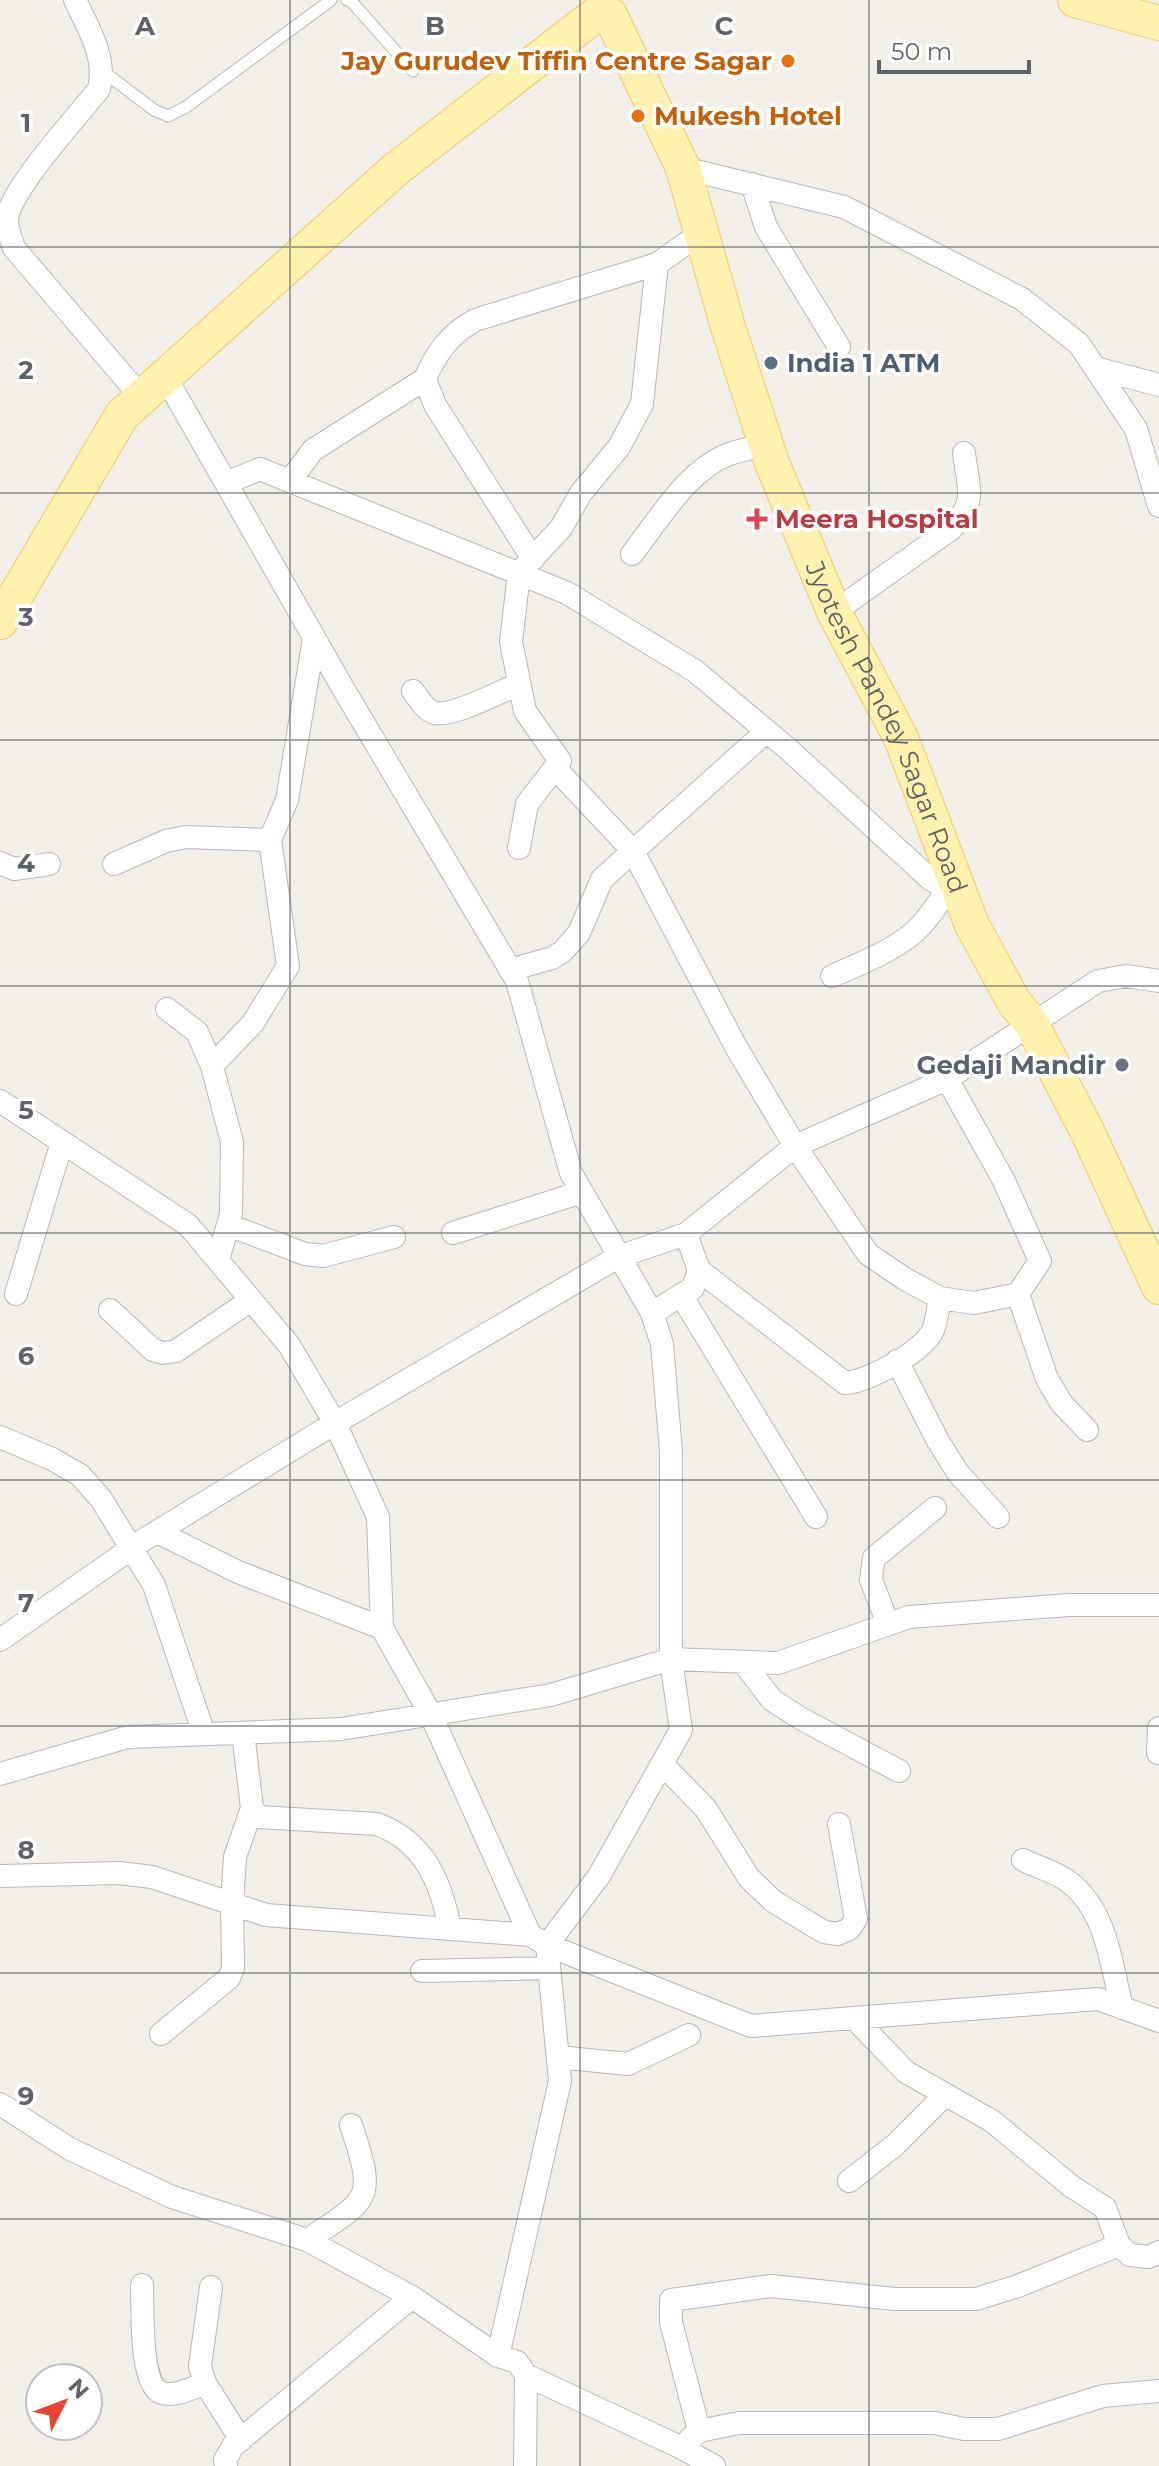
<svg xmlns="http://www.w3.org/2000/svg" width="1159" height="2466" font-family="Montserrat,sans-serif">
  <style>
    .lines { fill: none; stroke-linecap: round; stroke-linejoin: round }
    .service-casing { stroke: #b5b8bc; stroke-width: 13 }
    .minor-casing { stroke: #b5b8bc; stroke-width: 24 }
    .primary-casing { stroke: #f2c960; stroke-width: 36 }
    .service { stroke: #fff; stroke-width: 11 }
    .minor { stroke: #fff; stroke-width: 22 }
    .primary { stroke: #fff2af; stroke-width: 34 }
    .grid { fill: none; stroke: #5f6368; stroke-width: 2; stroke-opacity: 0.55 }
    .food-dot { fill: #e8710a; stroke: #fff; stroke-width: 3 }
    .service-dot { fill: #5c6f8a; stroke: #fff; stroke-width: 3 }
    .health-dot { fill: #e0444e; stroke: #fff; stroke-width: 3 }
    .worship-dot { fill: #6b7280; stroke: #fff; stroke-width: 3 }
    .labels { text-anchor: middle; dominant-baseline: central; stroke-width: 7; stroke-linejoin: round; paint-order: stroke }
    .food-label { font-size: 26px; font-weight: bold; fill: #c56008; stroke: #fff; text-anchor: end }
    .service-label { font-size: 26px; font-weight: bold; fill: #4e5e75; stroke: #fff; text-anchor: start }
    .health-label { font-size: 26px; font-weight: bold; fill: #be3a42; stroke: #fff; text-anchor: start }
    .street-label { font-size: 26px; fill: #5f6368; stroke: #fff }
    .worship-label { font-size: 26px; font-weight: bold; fill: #5b616d; stroke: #fff; text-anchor: end }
    .grid-label { font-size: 26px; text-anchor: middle; font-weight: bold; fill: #5f6368; stroke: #fff; stroke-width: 7; stroke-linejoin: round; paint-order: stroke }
  </style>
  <rect width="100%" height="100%" fill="#f1efe8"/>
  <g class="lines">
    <g class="service-casing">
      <path id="service" d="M347,0L352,2L413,71
        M104,72L154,110L168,116L186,107L331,0"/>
    </g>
    <g class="minor-casing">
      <path id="minor" d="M75,0C88,28 107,57 99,89C78,116 12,187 7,218C6,228 11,238 14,248L142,398
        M683,168L844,207L1022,299L1079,344L1136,429L1159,506
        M752,184L766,227L839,347
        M1095,368L1159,385
        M166,378L344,690L517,981L571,1173L652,1313L662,1344L671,1452V1659L681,1730L599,1876L547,1945L560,2081L498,2356
        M290,481L313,450L425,379
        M226,483L260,469L567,593L695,671L787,748L929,878L962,898
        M632,554C658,521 687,470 729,454C741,450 754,448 766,444
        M533,559L435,405L425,379C436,353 450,334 475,320L657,264
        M834,612L951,529C978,502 968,488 964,453
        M413,691C419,699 426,711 435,713C453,717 501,691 519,684
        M555,768L633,851L736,1047L795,1146L868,1254L905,1279L940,1298L974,1303L1018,1294L1040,1261L1003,1179L947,1079
        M519,848L527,804L560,761L525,711L511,642L519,573L561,528L581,493L619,447L642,404L657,264L701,233
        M0,863L14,869L49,864
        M114,864L166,841L186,837L270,840
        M510,970L552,958L562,952L579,933L602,879L767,731
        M832,976C859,964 889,953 912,934C927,922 937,904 948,889
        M167,1009L197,1032L212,1066L232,1142L231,1214L218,1260
        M212,1066L253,1023L288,966L270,840L287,800L314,639
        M0,1101L188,1225L289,1345L335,1423L378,1517L382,1628L431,1715L530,1935L547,1945L751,2026L1098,1999L1159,2021
        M228,1225L305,1254L323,1256L394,1237
        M453,1233L582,1192
        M699,1270L845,1383C868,1382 924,1351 933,1330C937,1320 938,1308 940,1298
        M16,1294L62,1142
        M1018,1294L1047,1379L1062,1404L1087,1430
        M681,1295L816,1517
        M110,1310L153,1350L163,1353L176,1351L251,1300
        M652,1313L693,1288L699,1270L686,1234
        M897,1361L938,1441L958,1473L998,1517
        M0,1437L52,1459L80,1475L101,1499L154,1585L204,1734
        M157,1532L238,1572L382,1628
        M888,1624L871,1580L874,1558L935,1508
        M0,1640L145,1539L335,1423L618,1257L686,1234L795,1146L947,1079L1098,981L1126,976L1159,981
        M743,1662L772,1700L800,1718L899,1771
        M243,1733L252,1808L259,1817L377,1824C425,1842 441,1882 450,1929
        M1158,1753L1159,1728
        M662,1764L706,1809L749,1878L773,1901L824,1932L838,1934L849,1929L856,1919L839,1824
        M0,1774L128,1737L341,1729L551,1695L671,1659L778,1663L909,1617L1069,1605H1159
        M1023,1860C1037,1867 1057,1872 1069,1882C1107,1911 1111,1964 1122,2008
        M0,1876L119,1873L152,1877L266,1915L530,1935
        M422,1971L549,1968
        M855,2019L906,2072L992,2121L1071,2186L1105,2208L1119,2245L1130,2255L1149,2257L1159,2252
        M161,2034L229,1978L233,1968L232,1903L235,1857L252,1808
        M558,2057L628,2064L689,2035
        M0,2104L70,2149L172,2197L307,2240L412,2297L498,2356L517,2362L526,2375L680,2447L714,2466
        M849,2181L895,2145L945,2095
        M307,2240C371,2198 376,2200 351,2125
        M142,2285C143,2306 139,2386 162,2393C176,2397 192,2388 205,2383
        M211,2287L200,2366L205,2383L241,2440
        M699,2431L671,2322V2300L771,2286L895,2299H976L1018,2286L1119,2245
        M690,2439L699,2431L739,2423H935L964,2429H998L1103,2396L1159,2391
        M226,2466L225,2460L233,2446L412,2297
        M525,2466L526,2375"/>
    </g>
    <g class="primary-casing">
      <g id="primary">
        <path d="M1075,0L1159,23"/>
        <path id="s1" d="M610,15L683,168L728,327L772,463L834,612L901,738L972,925L1014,1002L1031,1023L1088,1133L1159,1287"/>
        <path d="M0,622L122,415L396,169L599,12"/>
      </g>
    </g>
    <use href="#service" class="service"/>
    <use href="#minor" class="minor"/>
    <use href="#primary" class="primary"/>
  </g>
  <path class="grid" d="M290,0V2466M580,0V2466M869,0V2466M0,247H1159M0,493H1159M0,740H1159M0,986H1159M0,1233H1159M0,1480H1159M0,1726H1159M0,1973H1159M0,2219H1159"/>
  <g class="food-dot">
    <circle cx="788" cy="61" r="8"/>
    <circle cx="638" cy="116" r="8"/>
  </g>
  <circle class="service-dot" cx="771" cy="363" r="8"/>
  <path class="health-dot" d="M753 507h8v8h8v8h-8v8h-8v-8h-8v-8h8z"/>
  <circle class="worship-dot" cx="1122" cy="1065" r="8"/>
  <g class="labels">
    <g class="food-label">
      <text x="772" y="61">Jay Gurudev Tiffin Centre Sagar</text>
      <text x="654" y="116" text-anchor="start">Mukesh Hotel</text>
    </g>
    <g class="service-label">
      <text x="787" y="363">India 1 ATM</text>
    </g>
    <g class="health-label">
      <text x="775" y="519">Meera Hospital</text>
    </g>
    <g class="street-label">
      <text stroke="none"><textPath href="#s1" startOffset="766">Jyotesh Pandey Sagar Road</textPath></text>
    </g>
    <g class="worship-label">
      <text x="1106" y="1065">Gedaji Mandir</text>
    </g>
  </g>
  <g class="grid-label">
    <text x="145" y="35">A</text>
    <text x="435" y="35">B</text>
    <text x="724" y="35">C</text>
    <text x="26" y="132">1</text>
    <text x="26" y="379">2</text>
    <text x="26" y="626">3</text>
    <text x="26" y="872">4</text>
    <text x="26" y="1119">5</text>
    <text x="26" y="1365">6</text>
    <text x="26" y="1612">7</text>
    <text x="26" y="1859">8</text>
    <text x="26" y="2105">9</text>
  </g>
  <g transform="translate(64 2402) rotate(48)"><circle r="38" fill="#ffffff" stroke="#bfc1c3" stroke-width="2"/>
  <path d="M0-6L14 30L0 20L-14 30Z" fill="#ea4335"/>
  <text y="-12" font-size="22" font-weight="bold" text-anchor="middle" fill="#5f6368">N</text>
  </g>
  <path d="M879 60v12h150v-12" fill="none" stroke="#5f6368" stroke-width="4"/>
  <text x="891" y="60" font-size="24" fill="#5f6368" stroke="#ffffff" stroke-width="6" paint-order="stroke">50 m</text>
</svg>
